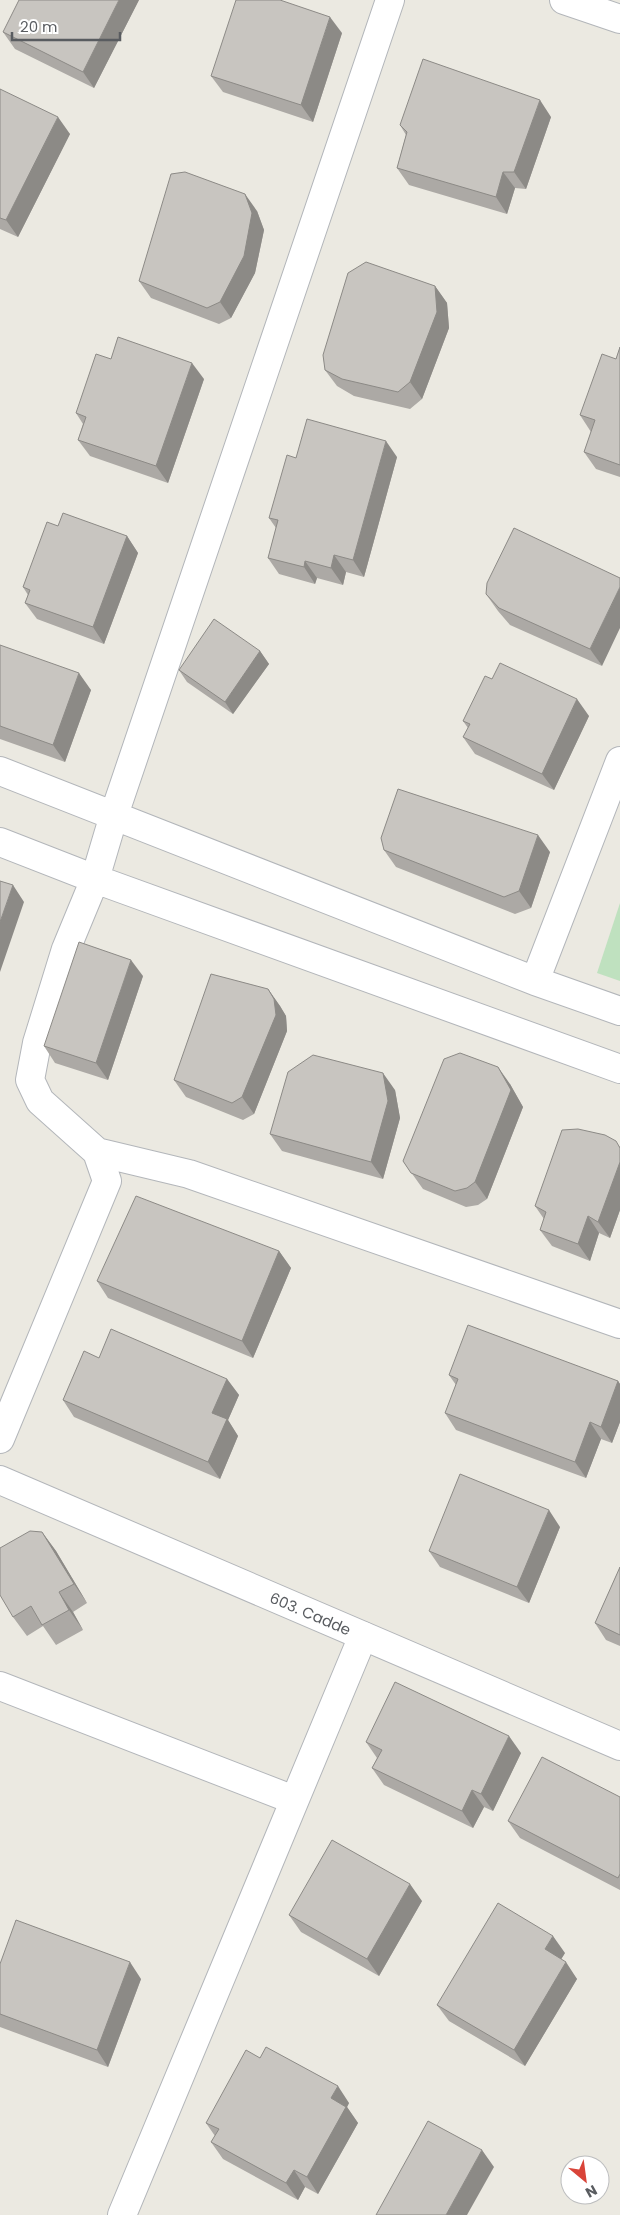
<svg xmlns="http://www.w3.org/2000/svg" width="620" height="2215" font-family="Poppins,sans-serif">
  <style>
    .green { fill: #bfe1bf }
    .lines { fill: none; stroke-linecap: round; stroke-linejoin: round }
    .minor-casing { stroke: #b3b6ba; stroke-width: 30 }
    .tertiary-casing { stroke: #b3b6ba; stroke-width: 30 }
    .minor { stroke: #fff; stroke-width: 28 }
    .tertiary { stroke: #fff; stroke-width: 28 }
    .wall { fill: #aca9a5 }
    .shaded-wall { fill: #8c8a86 }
    .building { fill: #c8c5c0; stroke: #8c8a86 }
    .labels { text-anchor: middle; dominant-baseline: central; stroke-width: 4; stroke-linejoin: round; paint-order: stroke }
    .street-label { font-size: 15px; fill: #595c60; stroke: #fff }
  </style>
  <rect width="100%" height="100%" fill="#ebe9e1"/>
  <path class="green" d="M620,903V981L597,973Z"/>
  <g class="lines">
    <g class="minor-casing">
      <path id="minor" d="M0,771L535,981L620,1011
        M0,842L95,879L620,1069
        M535,981L620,761
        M97,1152L189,1174L620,1324
        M0,1439L107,1181L97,1152L40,1101L30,1080L37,1043L66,949L95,879L114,815L390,0
        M0,1686L294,1800
        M122,2215L363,1636"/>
    </g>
    <g class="tertiary-casing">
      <g id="tertiary">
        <path d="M564,0L620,19"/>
        <path id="s1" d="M0,1480L620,1746"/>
      </g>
    </g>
    <use href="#minor" class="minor"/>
    <use href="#tertiary" class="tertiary"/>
  </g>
  <path class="wall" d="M139,0L94,88L15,49L3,32Z
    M342,33L313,122L223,92L211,76Z
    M0,89L70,134L18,237L0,229Z
    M551,117L526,189L515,188L507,214L409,185L397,168L406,135L400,125Z
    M257,211L264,230L255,273L231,318L219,324L151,298L139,281Z
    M435,286L447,303L449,328L422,399L410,409L354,396L337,386L325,370Z
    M620,347V477L596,469L584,452L591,432L580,415L616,359Z
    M204,379L168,483L90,456L78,440L83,424L76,413Z
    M397,457L364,577L346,572L343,585L317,578L315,584L279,574L268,558L276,528L269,518L296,458Z
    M58,526L127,536L138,553L104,644L37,619L25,603L28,595L23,587Z
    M514,528L602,666L510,625L498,611L486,594Z
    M0,645L91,690L65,762L0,739Z
    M260,651L269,664L233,714L187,682L179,670Z
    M492,679L589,716L554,790L475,754L463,737L468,728L463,721Z
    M384,850L550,852L531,908L515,914L396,867Z
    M143,976L108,1080L55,1063L44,1046Z
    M268,989L280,1006L286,1016L287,1031L254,1114L243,1120L186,1097L174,1080Z
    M510,1084L523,1107L487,1199L478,1205L466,1207L423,1189L403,1161Z
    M395,1090L400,1118L383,1179L282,1151L270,1134Z
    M620,1146V1210L610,1238L599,1233L590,1261L552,1246L540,1230L544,1219L535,1206Z
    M279,1251L291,1268L253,1358L108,1298L97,1281Z
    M99,1358L227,1379L239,1395L228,1420L238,1436L220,1479L74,1417L63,1400Z
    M449,1375L618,1381L620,1384V1422L612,1443L601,1439L586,1478L456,1430L445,1413L456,1385Z
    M560,1527L529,1603L440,1567L429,1551Z
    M42,1532L56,1551L87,1603L73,1612L83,1630L56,1645L43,1626L27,1636L13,1617Z
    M620,1567V1646L606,1640L595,1623Z
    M366,1742L521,1753L493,1811L484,1807L473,1828L384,1785L372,1768L377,1758Z
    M620,1797V1890L520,1838L508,1821Z
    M422,1901L379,1976L301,1932L289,1915Z
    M565,1953L561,1959L577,1979L525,2066L449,2021L437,2005Z
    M0,1964L141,1979L108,2067L0,2027Z
    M260,2058L349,2103L347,2107L358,2123L318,2194L305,2187L298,2200L223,2159L211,2142L215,2136L206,2123Z"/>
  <path class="shaded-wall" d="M119,0H139L94,88L83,72Z
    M330,17L342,33L313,122L301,105Z
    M540,100L551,117L526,189L514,172Z
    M58,117L70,134L18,237L6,220Z
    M503,172L515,188L507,214L496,197Z
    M245,194L257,211L264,230L255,273L231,318L220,302Z
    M435,286L447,303L449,328L422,399L410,382Z
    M192,363L204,379L168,483L156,466Z
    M386,441L397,457L364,577L353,560Z
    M127,536L138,553L104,644L93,627Z
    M334,555L346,572L343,585L331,568Z
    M305,561L317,578L315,584L304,567Z
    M620,587V628L602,666L590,649Z
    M260,651L269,664L233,714L225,702Z
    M79,673L91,690L65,762L53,745Z
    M577,699L589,716L554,790L542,774Z
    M538,835L550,852L531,908L519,891Z
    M13,885L24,902L0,972V922Z
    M131,960L143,976L108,1080L96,1063Z
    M268,989L280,1006L286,1016L287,1031L254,1114L242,1097Z
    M498,1067L510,1084L523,1107L487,1199L475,1182Z
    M383,1073L395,1090L400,1118L383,1179L371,1162Z
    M620,1162V1210L610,1238L598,1222Z
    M588,1216L599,1233L590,1261L578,1244Z
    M279,1251L291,1268L253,1358L242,1341Z
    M227,1379L239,1395L228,1420L238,1436L220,1479L208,1462L212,1413Z
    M618,1381L620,1384V1422L612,1443L601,1427Z
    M590,1422L601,1439L586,1478L575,1462Z
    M549,1510L560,1527L529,1603L517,1587Z
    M42,1532L56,1551L87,1603L74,1584Z
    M59,1592L73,1612L83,1630L69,1610Z
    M509,1736L521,1753L493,1811L481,1794Z
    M472,1790L484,1807L473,1828L462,1811Z
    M410,1884L422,1901L379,1976L367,1959Z
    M553,1936L565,1953L557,1966L545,1949Z
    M130,1962L141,1979L108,2067L97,2050Z
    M566,1962L577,1979L525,2066L514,2050Z
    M338,2086L349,2103L347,2107L358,2123L318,2194L307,2177L331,2098Z
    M482,2150L494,2167L467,2215H446Z
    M294,2170L305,2187L298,2200L286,2183Z"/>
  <path class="building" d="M19,0H119L83,72L3,32Z
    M236,0H280L330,17L301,105L211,76Z
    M423,59L540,100L514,172H503L496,197L397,168L407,132L400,125Z
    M0,89L58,117L6,220L0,218Z
    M185,172L245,194L252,213L244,256L220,302L207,308L139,281L171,174Z
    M366,262L435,286L437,312L410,382L398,392L342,379L325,370L323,355L348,273Z
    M118,337L192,363L156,466L78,440L86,417L76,413L96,354L111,359Z
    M620,347V465L584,452L595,420L580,415L602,354L616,359Z
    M307,419L386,441L353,560L334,555L331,568L305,561L304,567L268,558L278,520L269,518L287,455L296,458Z
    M63,513L127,536L93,627L25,603L30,590L23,587L47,522L58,526Z
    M514,528L620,578V587L590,649L499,608L486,594L487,583Z
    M214,619L260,651L225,702L179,670Z
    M0,645L79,673L53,745L0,726Z
    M500,663L577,699L542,774L463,737L470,724L463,721L485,676L492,679Z
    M398,789L538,835L519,891L504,897L384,850L381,838Z
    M0,881L13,885L0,922Z
    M79,942L131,960L96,1063L44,1046Z
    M211,974L268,989L274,999L276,1015L242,1097L232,1103L174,1080Z
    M460,1053L498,1067L511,1090L475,1182L467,1188L455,1191L411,1173L403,1161L444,1059Z
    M313,1055L383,1073L388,1101L371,1162L270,1134L288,1072Z
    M578,1129L605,1135L616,1141L620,1148V1162L598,1222L588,1216L578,1244L540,1230L546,1212L535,1206L562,1130Z
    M136,1196L279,1251L242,1341L97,1281Z
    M468,1325L618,1381L601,1427L590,1422L575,1462L445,1413L458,1379L449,1375Z
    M111,1329L227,1379L212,1413L227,1419L208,1462L63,1400L84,1351L99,1358Z
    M460,1474L549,1510L517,1587L429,1551Z
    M30,1531L42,1532L74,1584L59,1592L69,1610L42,1625L31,1606L13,1617L0,1595V1548Z
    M620,1567V1635L595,1623Z
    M395,1682L509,1736L481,1794L472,1790L462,1811L372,1768L382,1750L366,1742Z
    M542,1757L620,1797V1874L618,1878L508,1821Z
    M332,1840L410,1884L367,1959L289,1915Z
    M498,1903L553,1936L545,1949L566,1962L514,2050L437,2005Z
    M16,1920L130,1962L97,2050L0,2014V1964Z
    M266,2047L338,2086L331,2098L346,2107L307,2177L294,2170L286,2183L211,2142L219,2129L206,2123L246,2050L260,2058Z
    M428,2121L482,2150L446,2215H376Z"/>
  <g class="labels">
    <g class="street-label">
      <text stroke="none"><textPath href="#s1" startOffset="338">603. Cadde</textPath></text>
    </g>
  </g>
  <g transform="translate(585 2180) rotate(151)"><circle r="24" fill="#ffffff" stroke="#bdbebf"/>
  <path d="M0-4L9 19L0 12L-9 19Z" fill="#d94439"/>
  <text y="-8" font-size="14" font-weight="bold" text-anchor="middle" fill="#595c60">N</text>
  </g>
  <path d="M12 32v8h108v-8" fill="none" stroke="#595c60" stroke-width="2.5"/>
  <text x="20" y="32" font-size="15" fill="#595c60" stroke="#ffffff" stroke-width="4" paint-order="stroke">20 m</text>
</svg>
